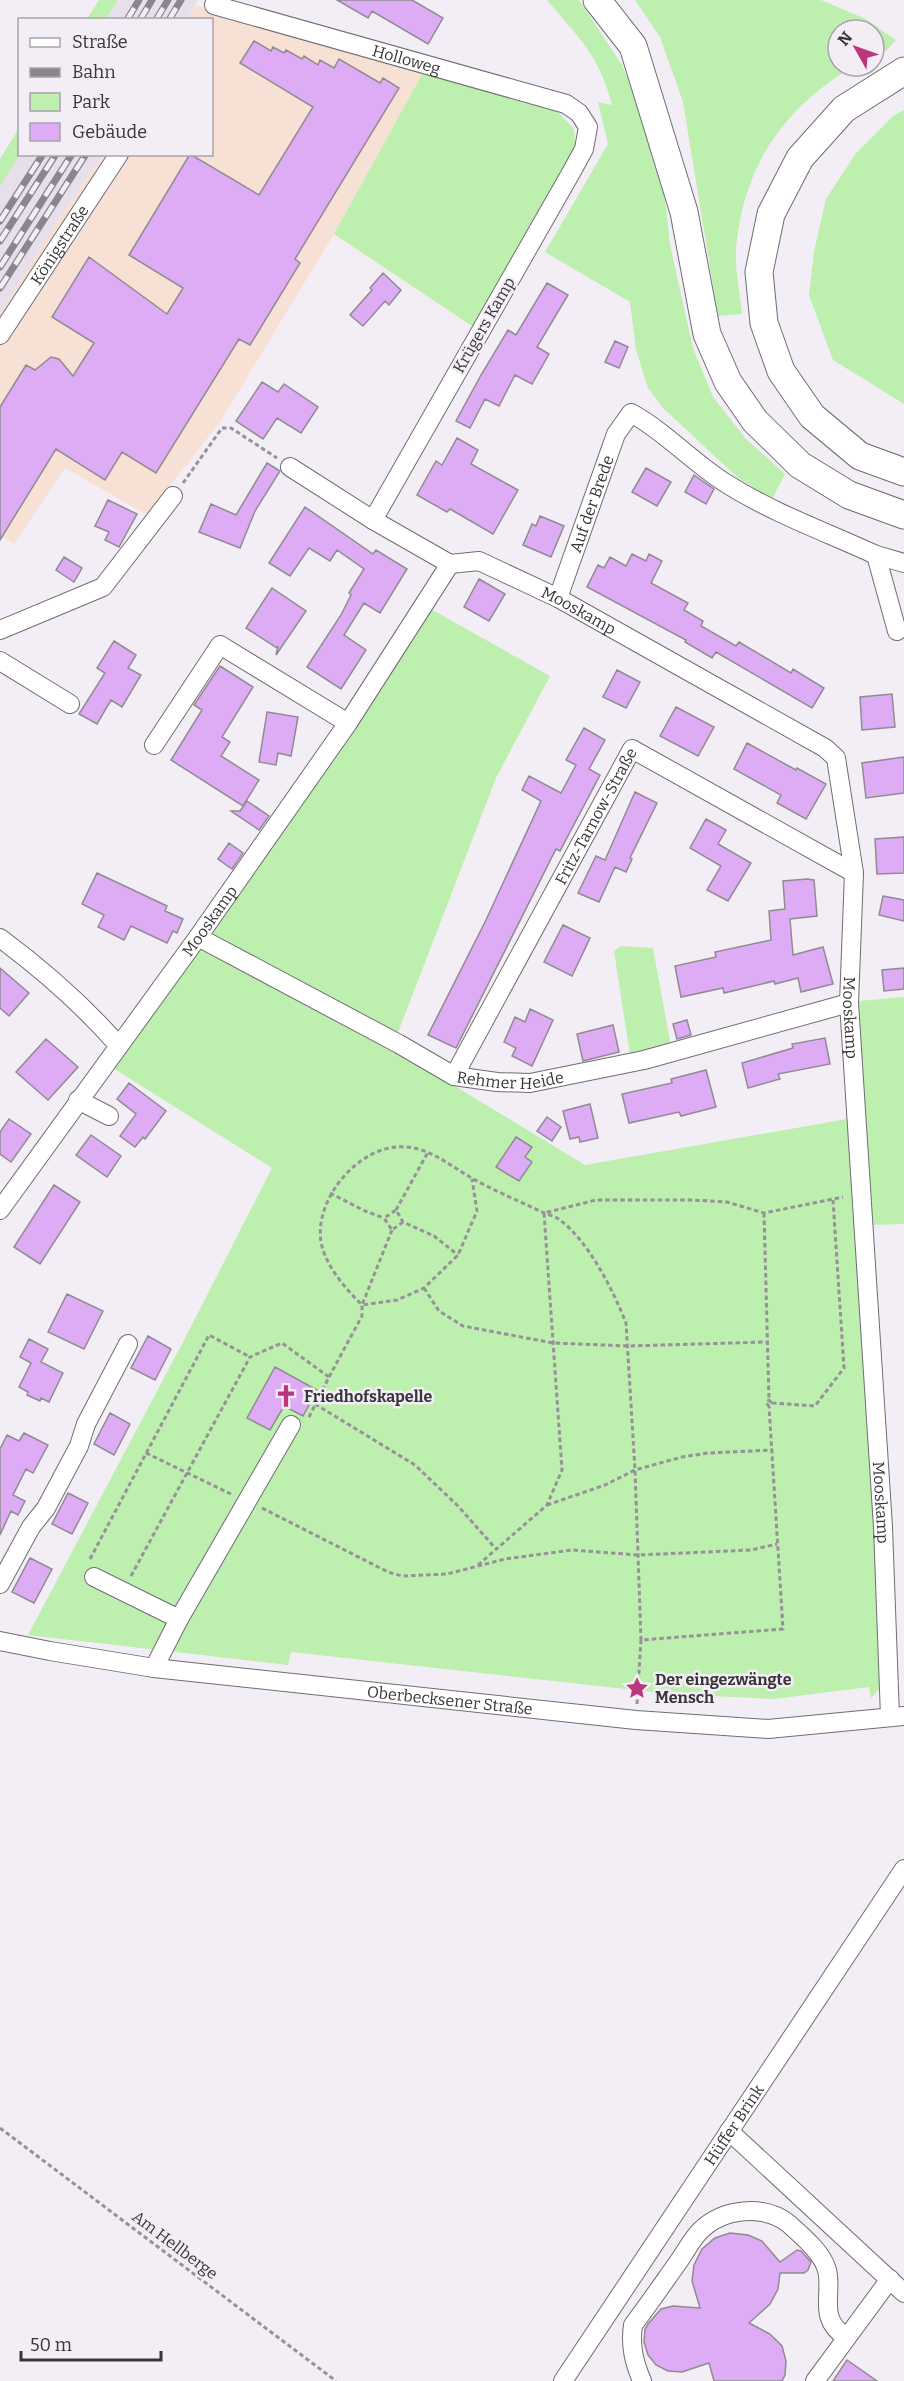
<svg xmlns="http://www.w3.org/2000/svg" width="904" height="2381" font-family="Bitter,serif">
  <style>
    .built { fill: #e8dfed }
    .industrial { fill: #f7e1d4 }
    .green { fill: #bdefae }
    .building { fill: #ddacf4; stroke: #908b92; stroke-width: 1.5 }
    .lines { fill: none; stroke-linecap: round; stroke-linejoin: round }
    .minor-casing { stroke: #716c73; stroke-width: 20 }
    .highway-casing { stroke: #716c73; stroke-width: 29 }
    .path { stroke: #969298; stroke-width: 3; stroke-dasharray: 4.5 3; stroke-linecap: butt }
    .minor { stroke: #fff; stroke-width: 18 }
    .highway { stroke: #fff; stroke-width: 27 }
    .rail-casing { stroke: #8a868b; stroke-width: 7 }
    .rail { stroke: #f3eef6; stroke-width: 4.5; stroke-dasharray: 14; stroke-linecap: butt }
    .labels { text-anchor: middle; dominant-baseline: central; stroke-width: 5; stroke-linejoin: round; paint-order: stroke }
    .street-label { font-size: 16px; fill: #383639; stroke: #f3eef6 }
    .poi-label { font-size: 16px; font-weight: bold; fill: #383639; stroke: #f3eef6; text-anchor: start }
  </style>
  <rect width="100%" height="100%" fill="#f3eef6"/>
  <path class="built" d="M118,0H198L186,19L106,20Z
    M20,155H103L64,211L0,313V186Z"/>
  <path class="industrial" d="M195,5L425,69L334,234L220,422L147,515L65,468L14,544L0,535V313L64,211L103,155L212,154V20L186,19Z"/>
  <path class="green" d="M99,0H118L106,19H87Z
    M547,0H579L622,65L645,119L664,188L670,245L693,348L713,397L746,439L785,474L772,499L737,477L663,408L648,388L636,350L630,302L545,252L608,144L598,102L612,105C599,55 579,38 547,0Z
    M635,0H821L866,19L896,40L887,50L874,56V30H838V66H854C783,108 743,167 736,249C735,270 740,293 742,314L718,316L683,102L660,37Z
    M425,69L557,111L574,129L576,150L475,328L334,234Z
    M904,110V404L833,360L809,295L814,252L826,199L856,153L893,116Z
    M19,128L20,155L0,186V159Z
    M429,608L550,676L496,778L392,1048L585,1165L864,1116L859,1001L904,997V1224L871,1225L881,1686L871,1699L869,1687L774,1699L671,1694L291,1652L288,1665L28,1635L182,1344L272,1168L113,1068Z
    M621,946L653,948L672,1052L631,1062L614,951Z"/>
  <path class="building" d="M337,0H412L443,18L428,44L372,11L368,18Z
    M254,41L271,51L273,47L284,53L286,50L302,59L304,56L318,65L320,60L334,68L339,59L380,83L383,78L399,88L295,259L300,263L250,345L239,339L156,473L122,452L105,480L56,449L0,540V407L26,365L35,370L51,357L59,359L73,376L94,343L52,317L89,257L167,314L183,288L129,255L190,154L259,195L313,107L240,63Z
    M383,273L401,290L389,305L385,301L363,326L350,315L372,290L370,288Z
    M547,283L568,295L537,347L549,354L532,384L515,375L499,406L485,399L470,428L456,421L481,375L508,330L516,335Z
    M615,341L628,347L619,368L605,362Z
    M262,382L278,392L284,384L318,407L301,433L277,418L263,439L236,421Z
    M457,438L478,450L471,464L518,490L493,534L450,509L447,512L417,495L436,461L442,465Z
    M267,463L280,471L255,511L240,548L199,532L211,504L236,515Z
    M646,468L671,482L657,506L632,492Z
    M694,475L714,489L706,504L685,492Z
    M108,500L137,514L119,547L105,540L109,532L95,526Z
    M305,507L373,554L376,550L407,569L380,613L364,603L344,635L366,650L341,689L307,667L341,615L351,595L349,593L364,569L337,550L330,561L309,548L290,576L269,563Z
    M540,516L564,526L551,557L523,545L532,524L536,526Z
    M632,554L646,561L649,554L662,561L651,583L688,603L684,610L703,621L701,626L736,646L739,642L791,673L793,669L824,688L812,708L716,652L712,658L685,642L686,640L587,587L598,565L604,568L610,557L626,566Z
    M64,557L82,568L74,582L56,570Z
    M479,579L505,594L489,621L464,607Z
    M272,588L306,611L276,655L278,646L277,648L246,628Z
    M114,641L136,655L128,668L141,675L122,707L111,700L97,724L79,714L105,673L97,668Z
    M220,666L253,687L222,737L230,742L221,756L259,780L243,806L171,760L202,710L194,705Z
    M617,670L640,682L626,708L603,697Z
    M892,694L895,727L862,730L860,697Z
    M676,707L714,727L698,756L660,736Z
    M267,712L298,717L291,756L278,753L276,765L259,762Z
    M584,728L605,740L589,769L600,775L560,851L556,849L456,1048L428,1035L486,920L541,801L522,790L529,776L561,793L576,765L566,760Z
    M747,743L796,770L797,768L826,784L806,819L777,803L781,795L734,769Z
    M904,757V793L866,798L862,763Z
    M635,792L657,803L630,858L632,859L626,872L615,867L599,902L578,893L596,856L605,860Z
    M247,801L269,816L259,830L231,811H240Z
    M706,819L726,830L718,844L751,863L728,901L707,890L721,866L690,848Z
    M904,837V873L877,874L875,839Z
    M229,843L243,853L232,869L218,859Z
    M97,873L167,906L165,911L183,919L177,933L173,931L167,943L131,926L124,940L98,927L104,915L82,904Z
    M807,879L814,880L817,916L790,919L793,955L823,947L833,984L801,992L798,978L775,984L774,981L724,993L723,988L681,997L675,966L716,957L715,952L771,940L769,911L785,909L783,881Z
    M883,896L904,900V921L879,915Z
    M563,925L590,938L572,976L544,962Z
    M0,968L29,993L9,1016L0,1008Z
    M904,968V989L884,991L882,970Z
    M530,1009L553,1020L532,1066L512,1056L516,1048L504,1042L515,1017L525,1022Z
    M687,1020L691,1035L677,1039L673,1024Z
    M613,1025L619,1052L583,1061L577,1034Z
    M825,1038L830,1064L778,1074L780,1079L748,1088L742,1063L793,1048L792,1044Z
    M46,1039L78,1067L48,1100L16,1072Z
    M706,1070L716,1107L681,1116L679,1112L629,1123L622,1094L672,1083L671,1079Z
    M129,1083L166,1111L145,1139L143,1137L135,1147L120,1136L136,1114L117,1099Z
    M590,1104L598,1138L580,1142L579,1137L570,1139L563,1111Z
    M547,1117L561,1127L552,1141L537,1131Z
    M9,1119L31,1134L11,1162L0,1154V1132Z
    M91,1135L121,1156L107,1177L76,1155Z
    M516,1137L532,1147L525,1157L532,1162L519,1181L496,1167Z
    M54,1185L80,1202L40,1264L14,1247Z
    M67,1294L103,1311L84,1349L48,1332Z
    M148,1336L171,1349L155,1380L131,1368Z
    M29,1339L48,1349L41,1362L63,1373L49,1402L41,1398L40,1401L27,1395L28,1392L19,1387L31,1363L20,1357Z
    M275,1367L317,1390L303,1416L284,1406L270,1430L247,1418Z
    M110,1413L130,1424L114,1455L94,1444Z
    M24,1433L48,1445L33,1473L26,1469L13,1495L25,1501L18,1515L11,1511L0,1535V1449L7,1435L19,1441Z
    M68,1493L88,1503L72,1534L52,1524Z
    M30,1558L52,1569L34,1603L12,1592Z
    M730,2233L748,2235L762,2241L780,2262L797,2250L801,2251L811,2262L808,2270L804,2273H780L778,2289L770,2304L749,2323L770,2334L782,2346L786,2361L785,2375L782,2381H714L709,2363L682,2372L668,2371L656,2365L648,2355L644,2342L645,2329L648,2324L661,2309L673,2306L700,2308L692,2281L694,2265L702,2249L715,2238Z
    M847,2360L877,2381H833Z"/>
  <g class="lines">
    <g class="minor-casing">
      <g id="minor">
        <path id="s1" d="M214,5L566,104L579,113L588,127L584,149L572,171L373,520"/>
        <path id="s2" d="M0,335L119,154"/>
        <path d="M290,467L373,520L450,564"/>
        <path d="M876,555L904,563"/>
        <path id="s3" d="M558,598L616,434L631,413C666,432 693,463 727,484C773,513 826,532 876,555L897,631"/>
        <path d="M0,630L103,587L173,496"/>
        <path d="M0,661L70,704"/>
        <path d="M154,745L220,645L348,723"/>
        <path id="s4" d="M198,937L399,1044L454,1076L497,1082L530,1083L644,1060L849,1003"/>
        <path d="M0,938C43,970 83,1005 118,1045"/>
        <path id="s5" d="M454,1076L632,749L854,873"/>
        <path d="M78,1100L109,1116"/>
        <path id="s6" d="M0,1210L198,937L348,723L450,564L479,561L558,598L825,748L836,758L854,873L849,1003L883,1527L890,1717"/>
        <path d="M94,1577L179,1619"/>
        <path d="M0,1584L31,1527L46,1508L79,1446L86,1424L128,1344"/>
        <path id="s7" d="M0,1641L50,1651L154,1668L636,1720L768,1729L904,1716"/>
        <path d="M154,1668L179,1619L291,1425"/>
        <path d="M729,2131L904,2293"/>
        <path id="s8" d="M563,2381L904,1869"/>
        <path d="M642,2381C634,2362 630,2346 633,2325C649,2304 664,2282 679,2261C686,2251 692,2239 700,2231C723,2208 764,2204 789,2224C802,2236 822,2252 827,2270C833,2294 817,2319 846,2337"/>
        <path d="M815,2381L890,2279"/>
      </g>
    </g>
    <g class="highway-casing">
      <path id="highway" d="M597,0L633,46L684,212L707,334L728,382L755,421L800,465L849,495L904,515
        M904,71L844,109L800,158L771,214L759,272L764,323L781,371L812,416L860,456L904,472"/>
    </g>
    <path class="path" d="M183,483L222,428H231L277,458
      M330,1193L365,1211L384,1218
      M396,1210L428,1152
      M764,1213L769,1400
      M403,1222L392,1230L384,1218L396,1210L403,1222L434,1236L458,1255
      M392,1230L362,1305L397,1300L424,1288L458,1255L477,1211L472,1179
      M424,1288L439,1311L463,1326L553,1343L629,1346L766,1342
      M329,1377L362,1316V1305C347,1290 330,1271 323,1250C308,1205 358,1143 405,1147C430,1148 449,1165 470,1177C492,1190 517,1200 540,1211C546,1214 555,1216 560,1220C589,1242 613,1290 626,1323L635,1470L641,1640L783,1629L769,1406
      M769,1400L772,1403L769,1406L766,1403Z
      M772,1403L815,1406L844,1368L833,1200
      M315,1404L415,1465L458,1506L496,1549
      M146,1453L231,1494
      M547,1505L605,1485L635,1470L682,1457L708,1453L773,1450
      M262,1508L388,1572L402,1576L447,1574L505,1559L572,1550L638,1555L751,1550L777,1544
      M90,1559L209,1335L250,1357
      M478,1565L547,1505L562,1470L544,1213L596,1200H693L727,1202L764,1213L843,1197
      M131,1576L250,1357L282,1343L329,1377L308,1419
      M637,1704L641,1640
      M0,2128L336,2381"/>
    <use href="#minor" class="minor"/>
    <use href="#highway" class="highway"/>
    <g class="rail-casing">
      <path id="rail" d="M127,20L139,0
        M140,20L152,0
        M156,20L168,0
        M169,20L181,0
        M0,221L43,154
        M0,241L56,154
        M0,267L72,154
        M0,288L86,154"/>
    </g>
    <use href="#rail" class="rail"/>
  </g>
  <defs>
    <g id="church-bare" transform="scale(1.8)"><path d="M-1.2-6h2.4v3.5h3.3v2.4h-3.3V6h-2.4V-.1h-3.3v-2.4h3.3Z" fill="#bb367a" stroke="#f3eef6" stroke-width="2.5" paint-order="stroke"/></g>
    <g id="sight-bare" transform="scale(1.8)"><path d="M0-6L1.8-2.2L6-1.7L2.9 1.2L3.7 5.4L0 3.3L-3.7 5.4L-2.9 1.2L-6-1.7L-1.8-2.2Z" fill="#bb367a" stroke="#f3eef6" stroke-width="2.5" paint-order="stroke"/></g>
  </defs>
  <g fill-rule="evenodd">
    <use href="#church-bare" x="286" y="1396"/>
    <use href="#sight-bare" x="637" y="1688"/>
  </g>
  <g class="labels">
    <g class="street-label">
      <text stroke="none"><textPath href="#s1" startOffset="200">Holloweg</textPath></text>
      <text stroke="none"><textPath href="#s2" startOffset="108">Königstraße</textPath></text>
      <text transform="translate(484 325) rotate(-60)">Krügers Kamp</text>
      <text stroke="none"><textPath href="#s3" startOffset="100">Auf der Brede</textPath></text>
      <text stroke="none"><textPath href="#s6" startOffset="928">Mooskamp</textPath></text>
      <text stroke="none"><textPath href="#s5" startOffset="296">Fritz-Tarnow-Straße</textPath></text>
      <text stroke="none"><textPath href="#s6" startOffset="357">Mooskamp</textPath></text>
      <text stroke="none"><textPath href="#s6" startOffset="1486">Mooskamp</textPath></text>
      <text stroke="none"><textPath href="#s4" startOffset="348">Rehmer Heide</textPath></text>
      <text stroke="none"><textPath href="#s6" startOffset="1972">Mooskamp</textPath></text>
      <text stroke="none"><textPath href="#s7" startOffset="454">Oberbecksener Straße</textPath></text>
      <text stroke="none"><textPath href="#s8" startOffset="308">Hüffer Brink</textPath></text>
      <text transform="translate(175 2245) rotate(37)">Am Hellberge</text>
    </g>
    <g class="poi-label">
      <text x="304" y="1396">Friedhofskapelle</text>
      <text x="655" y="1679">Der eingezwängte<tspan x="655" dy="18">Mensch</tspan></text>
    </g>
  </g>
  <rect x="18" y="18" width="195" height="138" fill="#f3eef6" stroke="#a8a4aa" stroke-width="1.5"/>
  <rect x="30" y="38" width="30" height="9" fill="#ffffff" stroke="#a8a4aa" stroke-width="1.5"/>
  <text x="72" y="48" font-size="18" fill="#383639">Straße</text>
  <rect x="30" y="68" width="30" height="9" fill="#8a868b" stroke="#a8a4aa" stroke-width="1.5"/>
  <text x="72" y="78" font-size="18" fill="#383639">Bahn</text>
  <rect x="30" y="93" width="30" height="18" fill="#bdefae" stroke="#a8a4aa" stroke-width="1.5"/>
  <text x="72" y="108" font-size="18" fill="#383639">Park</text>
  <rect x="30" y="123" width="30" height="18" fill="#ddacf4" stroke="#a8a4aa" stroke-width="1.5"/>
  <text x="72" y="138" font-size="18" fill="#383639">Gebäude</text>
  <g transform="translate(856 48) rotate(310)"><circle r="28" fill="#f3eef6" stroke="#a8a4aa" stroke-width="1.5"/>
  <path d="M0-4.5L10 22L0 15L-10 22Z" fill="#bb367a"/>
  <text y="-9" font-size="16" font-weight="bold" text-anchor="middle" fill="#383639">N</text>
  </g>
  <path d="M21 2351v9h140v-9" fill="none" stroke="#383639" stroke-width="3"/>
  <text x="30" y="2351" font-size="18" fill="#383639" stroke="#f3eef6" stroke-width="4.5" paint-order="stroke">50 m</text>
</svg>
